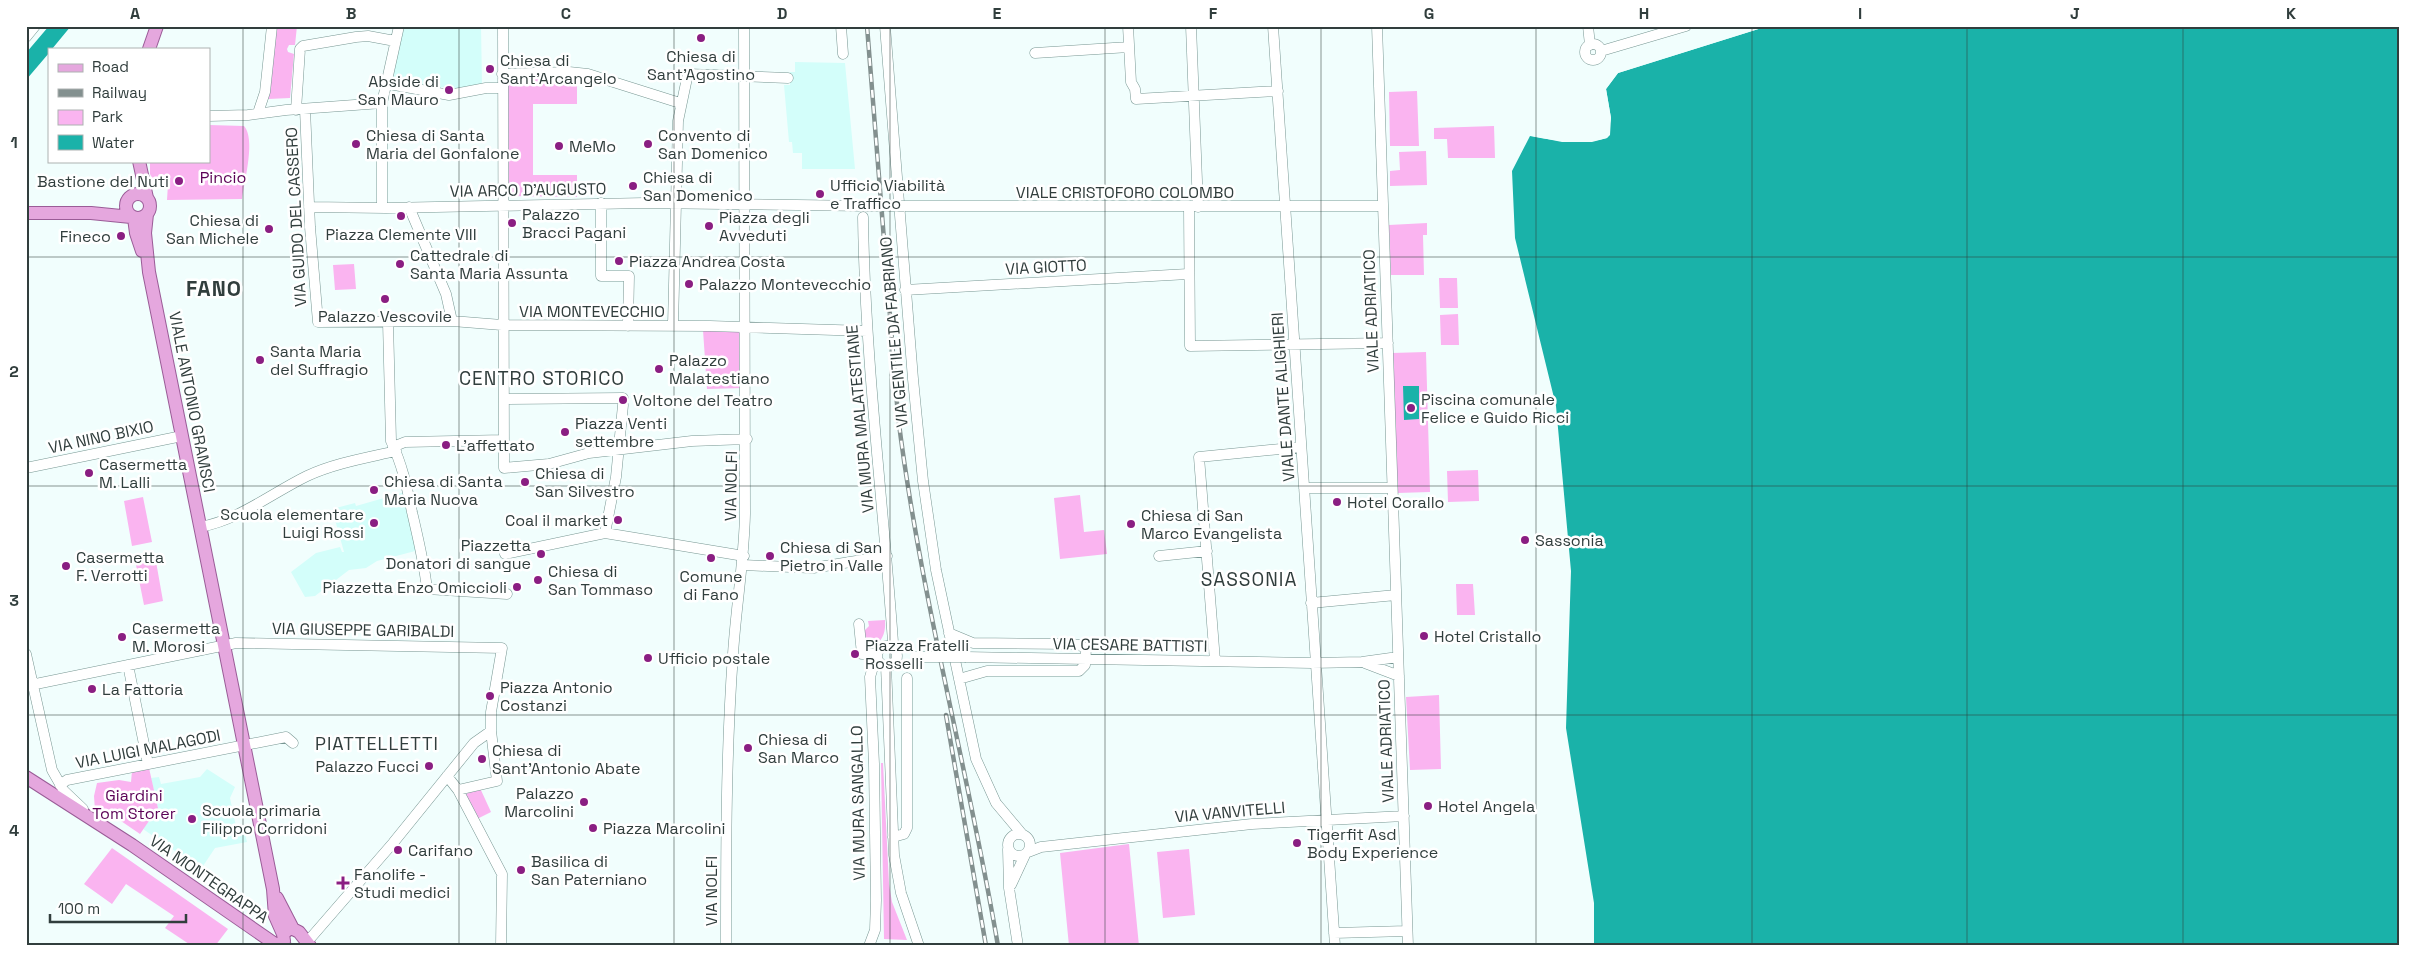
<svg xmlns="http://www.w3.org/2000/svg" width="2426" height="972" font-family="'Space Grotesk',sans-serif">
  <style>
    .built { fill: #d3fefa }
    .green { fill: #fab4f0 }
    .water { fill: #1ab2a9 }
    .pier { fill: #f1fefd }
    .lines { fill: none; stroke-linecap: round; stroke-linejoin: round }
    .minor-casing { stroke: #789793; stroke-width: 11 }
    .major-casing { stroke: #9a5c97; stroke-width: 14 }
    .minor { stroke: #fff; stroke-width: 10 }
    .major { stroke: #e5a7de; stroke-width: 12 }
    .rail-casing { stroke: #83908f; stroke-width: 4.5 }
    .rail { stroke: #fff; stroke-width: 2.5; stroke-dasharray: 8; stroke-linecap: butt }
    .minor-bridge-casing { stroke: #789793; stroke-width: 11; stroke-linecap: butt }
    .minor-bridge { stroke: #fff; stroke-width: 10 }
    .grid { fill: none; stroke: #313e3d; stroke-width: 1; stroke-opacity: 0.55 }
    .poi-dot { fill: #8a1e82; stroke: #fff; stroke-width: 2 }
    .labels { text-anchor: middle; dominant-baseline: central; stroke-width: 5; stroke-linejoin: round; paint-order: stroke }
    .poi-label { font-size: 16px; fill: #313e3d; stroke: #fff; text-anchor: start }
    .park-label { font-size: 16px; fill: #5b0256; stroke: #fff }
    .street-label { font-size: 16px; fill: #313e3d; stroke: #fff }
    .neighbourhood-label { font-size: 18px; letter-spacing: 1px; fill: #313e3d; stroke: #fff }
    .quarter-label { font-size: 19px; letter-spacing: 1px; fill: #313e3d; stroke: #fff }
    .district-label { font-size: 21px; font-weight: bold; letter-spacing: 1px; fill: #313e3d; stroke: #fff }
    .neatline { fill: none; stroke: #313e3d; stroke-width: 2 }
    .grid-label { font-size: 16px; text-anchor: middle; font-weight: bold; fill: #313e3d }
  </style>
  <rect width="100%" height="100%" fill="#f1fefd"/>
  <path class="built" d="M402,26H481L482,85L456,89L441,87V91L389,81Z
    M795,62L845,63L855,169H802V153H793L792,142H789L784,85H790V72H795Z
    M405,492L419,550L377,561L366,568L349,570L315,596L305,597L291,572L316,553L340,547L342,552H344L332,509L355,503L356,506Z
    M207,769L235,787L230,798L238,836L245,834L247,842L215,848L201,869L143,829L158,808L151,778L159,777L161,784L200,777Z"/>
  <path class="green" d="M277,26H297L295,45H289L287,49L288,52L294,54L290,98L268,99Z
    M507,76H577V104H533V175H577V197L506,196Z
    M1417,91L1419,146H1390L1389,92Z
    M209,125L244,126C256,139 244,182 242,199L167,200L168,184L153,180L150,174V161H209Z
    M1494,126L1495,158H1448L1447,139H1434V128Z
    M1426,151L1427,185L1390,186V171L1400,170L1399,152Z
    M1427,223V235H1423L1424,275H1391L1389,225Z
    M354,264L356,289L335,290L333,265Z
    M1439,278H1457L1458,308H1440Z
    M1458,314L1459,345H1441L1440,315Z
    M703,330L743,331V388L707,389Z
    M1426,352L1430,492L1397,493L1392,353Z
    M1478,470L1479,501L1448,502L1447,471Z
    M1080,495L1084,532L1104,530L1107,554L1060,559L1054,498Z
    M143,497L152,542L132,546L124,501Z
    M155,556L163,601L144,605L135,560Z
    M1456,584H1473L1475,615H1457Z
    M885,620C886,633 882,646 866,647L864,631L869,626L868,621Z
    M1439,695L1441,769L1410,770L1406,697Z
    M881,763H883L889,884L892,902L907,940L884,939Z
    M149,768L158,808L140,834L99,806L95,811L94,796L97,783L119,780L131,782L132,771Z
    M480,788L491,812L477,819L466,799V794Z
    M1129,844L1139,946H1069L1060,853Z
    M112,848L228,929L215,946H192L165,928L174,916L126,884L112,904L84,884Z
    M1189,849L1195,915L1163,918L1157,852Z"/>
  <path class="water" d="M49,26H71L52,49H49V53L26,80V53Z
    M1768,26H2400V946H1594V903L1566,728L1571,571L1556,406L1515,238L1512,171L1530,136C1556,141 1582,145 1607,138L1611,118L1606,89L1618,73Z
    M1403,386H1419V419L1404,420Z"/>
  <path class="pier" d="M1760,26H1768L1618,73L1606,89L1611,118L1610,135L1607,138L1592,142H1562L1527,135L1530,133L1562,140H1592L1606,136L1608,118L1603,89L1617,71Z"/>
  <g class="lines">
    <g class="minor-casing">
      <path id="minor" d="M503,26L504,468L549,464L589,453L692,441L747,439
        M841,26L843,54
        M885,26L913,379L923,481L936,570L976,759L996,803L1022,834
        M1128,26L1131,82L1135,89L1136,99L1278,91
        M1191,26L1198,207
        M1273,26L1335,946
        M1377,26L1408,946
        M1588,26L1590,45
        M26,37L35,26
        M1585 52a8 8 0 1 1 16 0a8 8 0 1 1-16 0Z
        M1601,51L1686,26
        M1035,53L1129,47
        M502,74L569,72L588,74L680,103
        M384,83L449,95L486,88H503
        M305,109L310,227L318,322L452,321L502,325L710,326L867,331
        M296,110L300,49L303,46L356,37L368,36L395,41
        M258,113L265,92L272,26
        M209,116L248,115L286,110L382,103
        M601,203V276H629L628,326
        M904,206H1383
        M309,207L386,208L645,203L867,206
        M409,207L446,294L452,321
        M1189,207L1190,346L1388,343
        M382,208V103L399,26
        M863,217C865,359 883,501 893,642L890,646
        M905,290L1188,274
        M388,322L391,441C402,464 407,487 412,512C418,538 424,562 427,589L507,594
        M673,326L678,121L687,78L689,74L788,78
        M504,399L623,398
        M393,447L405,442L504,440
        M26,468L182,436
        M1304,488H1392
        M200,527C239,520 272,493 307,476C335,463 366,458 396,451
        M605,533L616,477L623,405
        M505,554L605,533L744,556
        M1159,556L1207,551
        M743,565L813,568L887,556
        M1311,603L1396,595
        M859,624L862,654H876
        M949,633L973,643L1071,644L1080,645L1086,649L1085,665L1079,671H987L959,679
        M877 656a10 10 0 1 1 20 0a10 10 0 1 1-20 0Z
        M26,654L52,770L64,791L83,809
        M966,657L1312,663L1362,662L1398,657
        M1215,661L1199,457L1301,447
        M1365,663L1399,676
        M128,665L148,764
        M886,666L894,855L901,893L919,946
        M26,686L236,643L502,648L491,712V731L497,781L458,790
        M447,776L458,790L502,874L501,946
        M60,785L67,780L286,737L293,743
        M1008 845a11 11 0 1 1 22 0a11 11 0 1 1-22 0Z
        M893,837L904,834L907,828V678
        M1008,849L1009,888L1018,946
        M1028,852L1041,847L1252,824L1404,816
        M1011,885L1025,855
        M1334,933L1407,931
        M308,941L393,843L474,743L491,731
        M726,946C726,849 726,751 733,654C736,607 744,561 745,514L744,26
        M869,946L875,930L876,900L874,764L870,677L873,667L879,662"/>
    </g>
    <g class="major-casing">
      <path id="major" d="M149,49L157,26
        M139,161L147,198
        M126 206a12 12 0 1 1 24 0a12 12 0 1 1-24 0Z
        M26,213H91L131,217
        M147,214L145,233L149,272L273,889L275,916L283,934
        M134,218L136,233L142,251
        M26,777L132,845L275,944L285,946
        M277,898L293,929
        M284,941L283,934L289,929H293L299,932L310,946"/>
    </g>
    <use href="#minor" class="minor"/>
    <use href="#major" class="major"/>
    <g class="rail-casing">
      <path id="rail" d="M867,26L898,416C920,595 968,769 998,946
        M946,715L986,946"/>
    </g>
    <use href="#rail" class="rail"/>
    <g class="minor-bridge-casing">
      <path id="minor-bridge" d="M867,206H904
        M915,657H966"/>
    </g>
    <use href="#minor-bridge" class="minor-bridge"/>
  </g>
  <path class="grid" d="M243,26V946M459,26V946M674,26V946M890,26V946M1105,26V946M1321,26V946M1536,26V946M1752,26V946M1967,26V946M2183,26V946M26,257H2400M26,486H2400M26,715H2400"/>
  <g class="poi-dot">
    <circle cx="701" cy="38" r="5"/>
    <circle cx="490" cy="69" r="5"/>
    <circle cx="449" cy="90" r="5"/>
    <circle cx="356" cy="144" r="5"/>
    <circle cx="648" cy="144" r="5"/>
    <circle cx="559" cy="146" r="5"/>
    <circle cx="179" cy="181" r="5"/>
    <circle cx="633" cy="186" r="5"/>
    <circle cx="820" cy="194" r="5"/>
    <circle cx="401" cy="216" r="5"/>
    <circle cx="512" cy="223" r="5"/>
    <circle cx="709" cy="226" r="5"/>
    <circle cx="269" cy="229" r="5"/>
    <circle cx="121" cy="236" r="5"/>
    <circle cx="619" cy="261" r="5"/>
    <circle cx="400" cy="264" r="5"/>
    <circle cx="689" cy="284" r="5"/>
    <circle cx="385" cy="299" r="5"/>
    <circle cx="260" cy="360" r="5"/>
    <circle cx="659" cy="369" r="5"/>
    <circle cx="623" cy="400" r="5"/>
    <circle cx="1411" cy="408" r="5"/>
    <circle cx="565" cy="432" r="5"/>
    <circle cx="446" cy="445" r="5"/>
    <circle cx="89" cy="473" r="5"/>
    <circle cx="525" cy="482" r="5"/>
    <circle cx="374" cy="490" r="5"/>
    <circle cx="1337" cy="502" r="5"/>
    <circle cx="618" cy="520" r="5"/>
    <circle cx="374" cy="523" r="5"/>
    <circle cx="1131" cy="524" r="5"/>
    <circle cx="1525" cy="540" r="5"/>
    <circle cx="541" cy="554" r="5"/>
    <circle cx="770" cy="556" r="5"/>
    <circle cx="711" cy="558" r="5"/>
    <circle cx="66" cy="566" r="5"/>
    <circle cx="538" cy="580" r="5"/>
    <circle cx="517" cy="587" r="5"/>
    <circle cx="1424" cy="636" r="5"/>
    <circle cx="122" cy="637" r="5"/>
    <circle cx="855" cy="654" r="5"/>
    <circle cx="648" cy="658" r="5"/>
    <circle cx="92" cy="689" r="5"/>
    <circle cx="490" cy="696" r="5"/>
    <circle cx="748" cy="748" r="5"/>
    <circle cx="482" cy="759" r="5"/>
    <circle cx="429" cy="766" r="5"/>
    <circle cx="584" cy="802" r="5"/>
    <circle cx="1428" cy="806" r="5"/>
    <circle cx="192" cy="819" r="5"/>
    <circle cx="593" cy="828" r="5"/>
    <circle cx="1297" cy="843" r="5"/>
    <circle cx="398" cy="850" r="5"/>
    <circle cx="521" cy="870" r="5"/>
    <path d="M340.5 875.5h5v5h5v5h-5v5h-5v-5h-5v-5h5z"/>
  </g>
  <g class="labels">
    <g class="poi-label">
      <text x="701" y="56" text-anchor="middle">Chiesa di<tspan x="701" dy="18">Sant'Agostino</tspan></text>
      <text x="500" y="60">Chiesa di<tspan x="500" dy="18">Sant'Arcangelo</tspan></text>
      <text x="439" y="81" text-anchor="end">Abside di<tspan x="439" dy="18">San Mauro</tspan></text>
      <text x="366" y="135">Chiesa di Santa<tspan x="366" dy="18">Maria del Gonfalone</tspan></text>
      <text x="658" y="135">Convento di<tspan x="658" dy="18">San Domenico</tspan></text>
      <text x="569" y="146">MeMo</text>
      <text x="643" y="177">Chiesa di<tspan x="643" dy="18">San Domenico</tspan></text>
      <text x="169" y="181" text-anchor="end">Bastione del Nuti</text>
      <text x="830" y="185">Ufficio Viabilità<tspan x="830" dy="18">e Traffico</tspan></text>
      <text x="522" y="214">Palazzo<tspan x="522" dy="18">Bracci Pagani</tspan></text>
      <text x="719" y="217">Piazza degli<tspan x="719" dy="18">Avveduti</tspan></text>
      <text x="259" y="220" text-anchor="end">Chiesa di<tspan x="259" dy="18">San Michele</tspan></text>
      <text x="401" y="234" text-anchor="middle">Piazza Clemente VIII</text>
      <text x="111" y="236" text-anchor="end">Fineco</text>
      <text x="410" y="255">Cattedrale di<tspan x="410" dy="18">Santa Maria Assunta</tspan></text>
      <text x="629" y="261">Piazza Andrea Costa</text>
      <text x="699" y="284">Palazzo Montevecchio</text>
      <text x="385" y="316" text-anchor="middle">Palazzo Vescovile</text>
      <text x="270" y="351">Santa Maria<tspan x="270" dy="18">del Suffragio</tspan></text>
      <text x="669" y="360">Palazzo<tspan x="669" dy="18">Malatestiano</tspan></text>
      <text x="1421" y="399">Piscina comunale<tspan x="1421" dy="18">Felice e Guido Ricci</tspan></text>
      <text x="633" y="400">Voltone del Teatro</text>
      <text x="575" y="423">Piazza Venti<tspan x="575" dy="18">settembre</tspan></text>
      <text x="456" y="445">L'affettato</text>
      <text x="99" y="464">Casermetta<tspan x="99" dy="18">M. Lalli</tspan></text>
      <text x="535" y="473">Chiesa di<tspan x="535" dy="18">San Silvestro</tspan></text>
      <text x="384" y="481">Chiesa di Santa<tspan x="384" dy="18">Maria Nuova</tspan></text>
      <text x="1347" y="502">Hotel Corallo</text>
      <text x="364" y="514" text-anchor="end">Scuola elementare<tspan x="364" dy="18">Luigi Rossi</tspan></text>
      <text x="1141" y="515">Chiesa di San<tspan x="1141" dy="18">Marco Evangelista</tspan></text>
      <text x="608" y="520" text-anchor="end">Coal il market</text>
      <text x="1535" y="540">Sassonia</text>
      <text x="531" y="545" text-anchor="end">Piazzetta<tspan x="531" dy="18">Donatori di sangue</tspan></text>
      <text x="780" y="547">Chiesa di San<tspan x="780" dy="18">Pietro in Valle</tspan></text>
      <text x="76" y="557">Casermetta<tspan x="76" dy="18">F. Verrotti</tspan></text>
      <text x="548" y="571">Chiesa di<tspan x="548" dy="18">San Tommaso</tspan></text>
      <text x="711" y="576" text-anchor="middle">Comune<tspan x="711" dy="18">di Fano</tspan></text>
      <text x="507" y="587" text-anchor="end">Piazzetta Enzo Omiccioli</text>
      <text x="132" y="628">Casermetta<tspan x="132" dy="18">M. Morosi</tspan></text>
      <text x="1434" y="636">Hotel Cristallo</text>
      <text x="865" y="645">Piazza Fratelli<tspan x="865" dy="18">Rosselli</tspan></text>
      <text x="658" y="658">Ufficio postale</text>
      <text x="500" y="687">Piazza Antonio<tspan x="500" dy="18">Costanzi</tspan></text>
      <text x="102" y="689">La Fattoria</text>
      <text x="758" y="739">Chiesa di<tspan x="758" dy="18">San Marco</tspan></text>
      <text x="492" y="750">Chiesa di<tspan x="492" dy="18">Sant'Antonio Abate</tspan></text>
      <text x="419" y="766" text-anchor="end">Palazzo Fucci</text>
      <text x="574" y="793" text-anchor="end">Palazzo<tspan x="574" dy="18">Marcolini</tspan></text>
      <text x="1438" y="806">Hotel Angela</text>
      <text x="202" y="810">Scuola primaria<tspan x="202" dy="18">Filippo Corridoni</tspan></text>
      <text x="603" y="828">Piazza Marcolini</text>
      <text x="1307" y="834">Tigerfit Asd<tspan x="1307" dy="18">Body Experience</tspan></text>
      <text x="408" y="850">Carifano</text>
      <text x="531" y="861">Basilica di<tspan x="531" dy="18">San Paterniano</tspan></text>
      <text x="354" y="874">Fanolife -<tspan x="354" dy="18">Studi medici</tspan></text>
    </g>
    <g class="park-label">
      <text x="223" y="177">Pincio</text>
      <text x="134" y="795">Giardini<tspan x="134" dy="18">Tom Storer</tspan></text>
    </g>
    <g class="street-label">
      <text transform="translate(528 190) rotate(-1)">VIA ARCO D'AUGUSTO</text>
      <text x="1125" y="192">VIALE CRISTOFORO COLOMBO</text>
      <text transform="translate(296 217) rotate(-93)">VIA GUIDO DEL CASSERO</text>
      <text transform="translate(1046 267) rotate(-3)">VIA GIOTTO</text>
      <text x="592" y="311">VIA MONTEVECCHIO</text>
      <text transform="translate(1371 311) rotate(-92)">VIALE ADRIATICO</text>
      <text transform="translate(894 332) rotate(-95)">VIA GENTILE DA FABRIANO</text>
      <text transform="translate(1283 397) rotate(-94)">VIALE DANTE ALIGHIERI</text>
      <text transform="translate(192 402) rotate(79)">VIALE ANTONIO GRAMSCI</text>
      <text transform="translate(860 419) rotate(-95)">VIA MURA MALATESTIANE</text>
      <text transform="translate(101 437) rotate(-12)">VIA NINO BIXIO</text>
      <text transform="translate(731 486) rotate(-89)">VIA NOLFI</text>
      <text transform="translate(363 630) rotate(1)">VIA GIUSEPPE GARIBALDI</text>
      <text transform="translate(1130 645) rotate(1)">VIA CESARE BATTISTI</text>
      <text transform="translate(1386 741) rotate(-92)">VIALE ADRIATICO</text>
      <text transform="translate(148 749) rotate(-11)">VIA LUIGI MALAGODI</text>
      <text transform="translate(858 803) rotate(-91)">VIA MURA SANGALLO</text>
      <text transform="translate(1230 812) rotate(-5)">VIA VANVITELLI</text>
      <text transform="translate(209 879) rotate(35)">VIA MONTEGRAPPA</text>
      <text transform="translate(711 891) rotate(-90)">VIA NOLFI</text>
    </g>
    <g class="neighbourhood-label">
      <text x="377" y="743">PIATTELLETTI</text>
    </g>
    <g class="quarter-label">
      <text x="542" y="378">CENTRO STORICO</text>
      <text x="1249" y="579">SASSONIA</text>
    </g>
    <g class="district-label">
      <text x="214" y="288">FANO</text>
    </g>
  </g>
  <rect width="2426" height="972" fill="none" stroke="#ffffff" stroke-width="55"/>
  <rect x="48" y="48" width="162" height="115" fill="#ffffff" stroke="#adb2b1"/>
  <rect x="58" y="64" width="25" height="8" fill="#e5a7de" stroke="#adb2b1"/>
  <text x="92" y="72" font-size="15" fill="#313e3d">Road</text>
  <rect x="58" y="89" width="25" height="8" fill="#83908f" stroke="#adb2b1"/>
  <text x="92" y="98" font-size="15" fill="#313e3d">Railway</text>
  <rect x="58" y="110" width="25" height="15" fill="#fab4f0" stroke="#adb2b1"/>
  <text x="92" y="122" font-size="15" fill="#313e3d">Park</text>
  <rect x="58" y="135" width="25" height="15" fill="#1ab2a9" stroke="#adb2b1"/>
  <text x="92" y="148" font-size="15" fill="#313e3d">Water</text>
  <path d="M50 914v8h136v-8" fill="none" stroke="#313e3d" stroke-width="2.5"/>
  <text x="58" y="914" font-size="15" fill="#313e3d" stroke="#ffffff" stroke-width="4" paint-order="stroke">100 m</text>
  <rect x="28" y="28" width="2370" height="916" class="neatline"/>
  <g class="grid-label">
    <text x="135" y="19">A</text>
    <text x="351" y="19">B</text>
    <text x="566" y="19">C</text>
    <text x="782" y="19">D</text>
    <text x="997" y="19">E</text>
    <text x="1213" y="19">F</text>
    <text x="1429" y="19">G</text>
    <text x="1644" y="19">H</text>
    <text x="1860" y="19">I</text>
    <text x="2075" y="19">J</text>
    <text x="2291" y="19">K</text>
    <text x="14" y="148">1</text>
    <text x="14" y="377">2</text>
    <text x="14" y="606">3</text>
    <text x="14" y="836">4</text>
  </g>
</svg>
